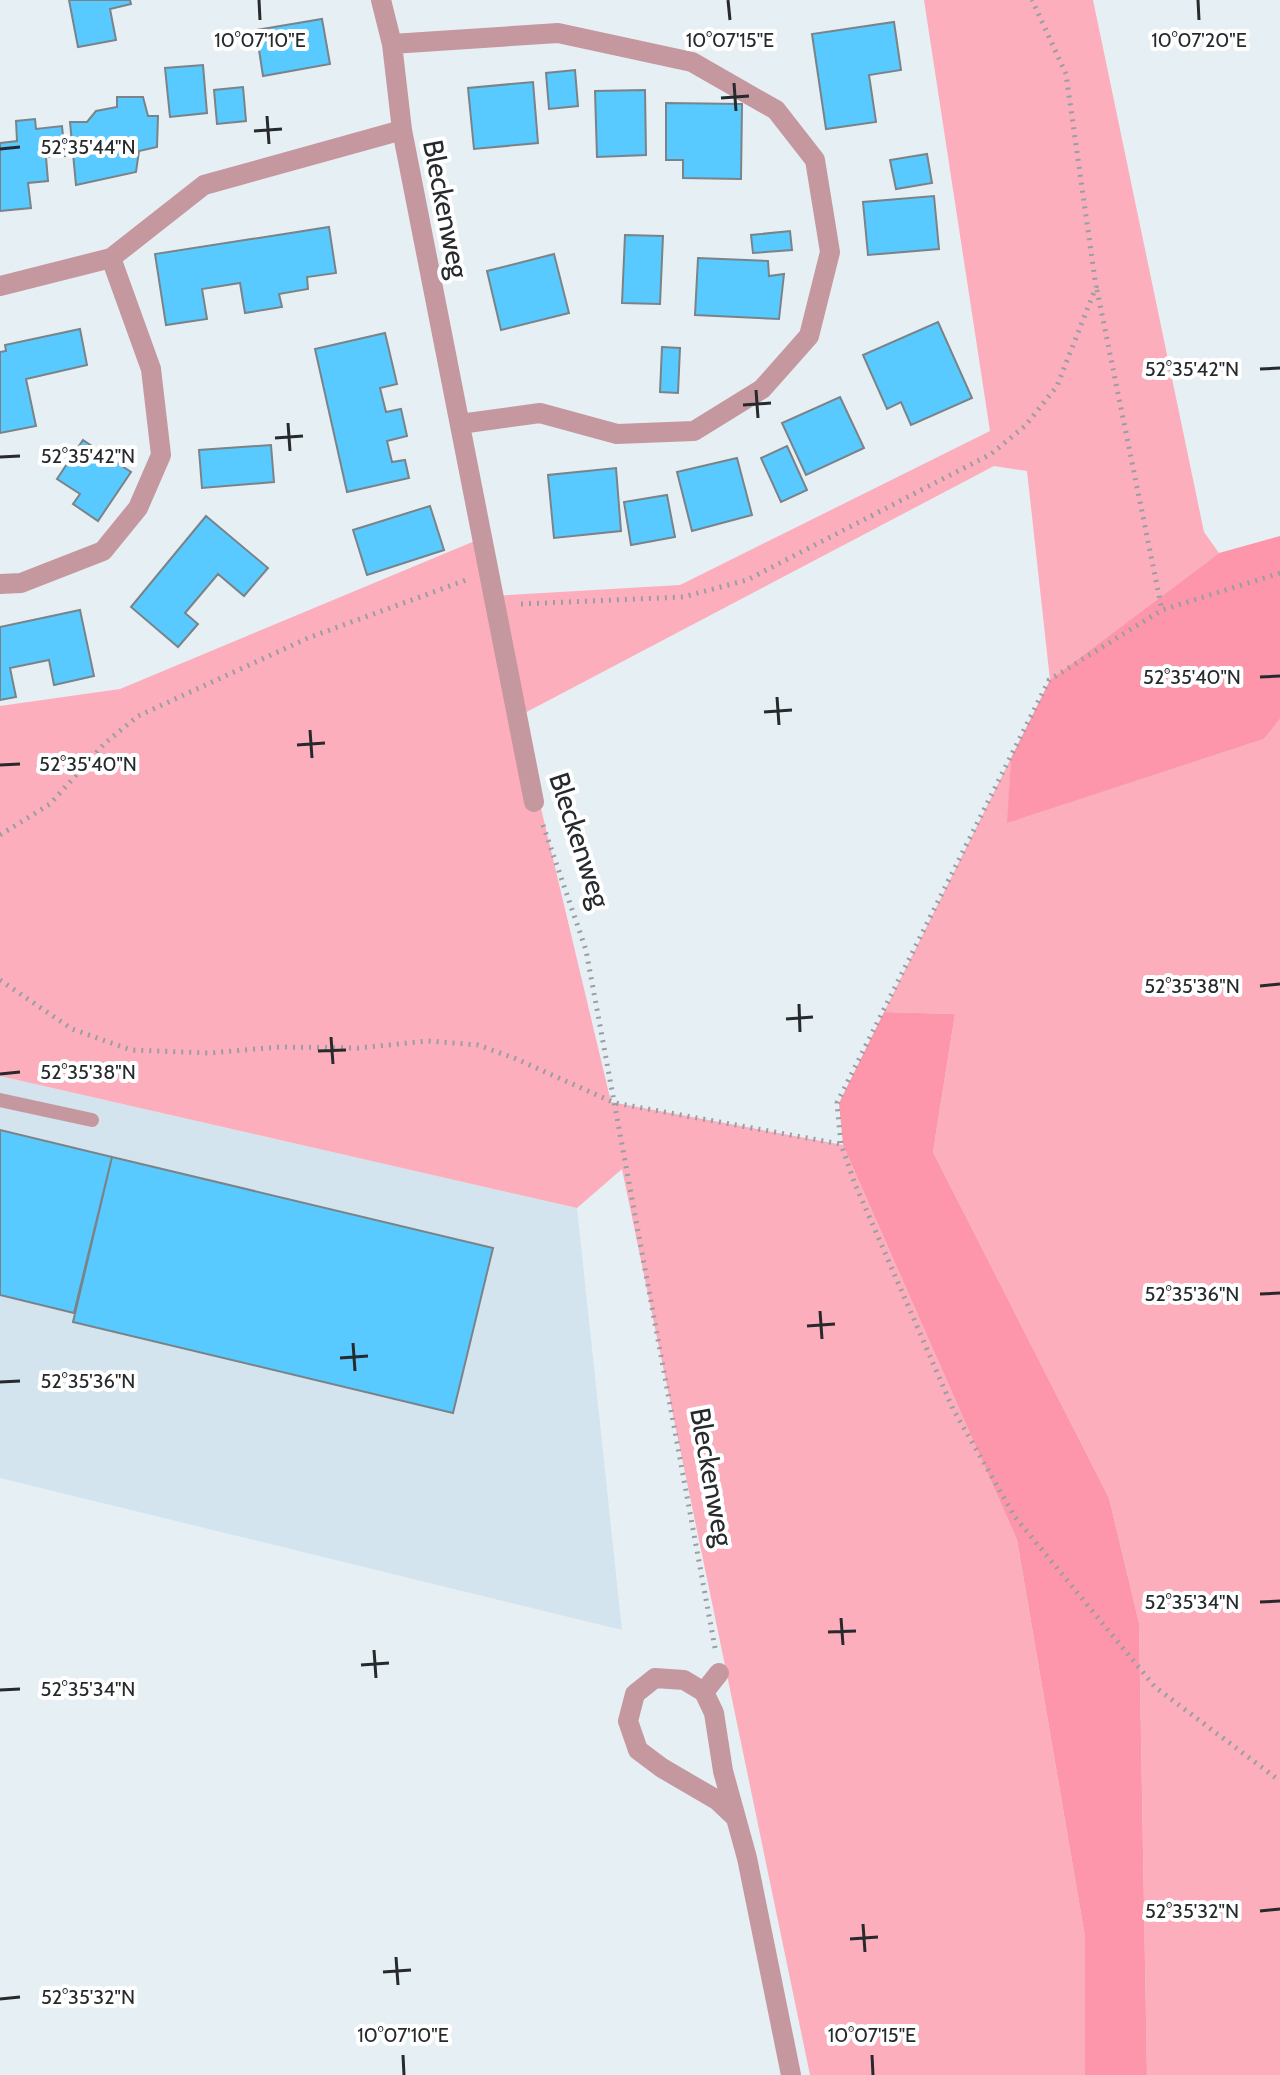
<svg xmlns="http://www.w3.org/2000/svg" width="1280" height="2075" font-family="Cabin,sans-serif">
  <style>
    .built { fill: #d3e4ee }
    .green { fill: #fcaebc }
    .forest { fill: #fd96ab }
    .building { fill: #59caff; stroke: #7a8387; stroke-width: 2 }
    .lines { fill: none; stroke-linecap: round; stroke-linejoin: round }
    .path { stroke: #989ea2; stroke-width: 5; stroke-dasharray: 2 6; stroke-linecap: butt }
    .lane { stroke: #c5979f; stroke-width: 14 }
    .street { stroke: #c5979f; stroke-width: 20 }
    .ticks { fill: none; stroke: #272a2c; stroke-width: 3 }
    .labels { text-anchor: middle; dominant-baseline: central; stroke-width: 8; stroke-linejoin: round; paint-order: stroke }
    .street-label { font-size: 28px; fill: #272a2c; stroke: #fff }
    .ticks-label { font-size: 20px; text-anchor: middle; fill: #272a2c; stroke: #fff; stroke-width: 8; stroke-linejoin: round; paint-order: stroke }
  </style>
  <rect width="100%" height="100%" fill="#e6eff4"/>
  <path class="built" d="M0,1076L577,1208L622,1630L0,1478Z"/>
  <path class="green" d="M924,0H1093L1204,532L1219,553L1050,680L1027,471L994,466L519,716L611,1102L843,1145L1017,1540L1085,1937V2075H810L622,1169L577,1208L0,1076V706L120,689L482,538L492,596L680,585L990,431Z
    M1280,719V2075H1147L1139,1623L1109,1498L933,1152L955,1014L884,1012L1011,758L1008,822L1264,739Z"/>
  <path class="forest" d="M1280,536V719L1264,739L1007,823L1011,758L1050,680L1219,553Z
    M884,1012L955,1014L933,1152L1109,1498L1139,1623L1147,2075H1085V1937L1017,1540L843,1145L839,1103Z"/>
  <path class="building" d="M69,0H130L131,4L110,9L116,40L78,47Z
    M322,19L330,64L263,76L256,30Z
    M894,22L901,70L869,75L876,122L826,129L812,34Z
    M203,65L207,113L170,117L165,68Z
    M575,70L578,106L549,109L546,73Z
    M533,82L538,143L474,149L468,88Z
    M243,87L246,121L217,124L214,90Z
    M645,90L646,155L597,157L595,91Z
    M117,97H143L148,116H158L157,147L139,151L136,172L76,185L70,122H87L96,111L117,107Z
    M666,103L742,104L741,179L683,178V160H666Z
    M35,119L36,129L62,126L65,156L46,157L48,181L28,183L31,208L0,211V143L17,141L16,121Z
    M927,154L932,183L896,189L890,160Z
    M934,196L939,249L868,255L863,202Z
    M329,227L336,273L307,277L308,289L279,294L282,307L245,313L240,283L202,289L207,319L166,325L155,254Z
    M790,231L792,250L753,253L751,235Z
    M625,235L663,236L660,304L622,303Z
    M554,254L569,313L501,330L487,271Z
    M698,258L768,261L769,276L784,274L779,319L695,315Z
    M938,322L972,398L911,425L901,402L887,409L863,355Z
    M80,329L87,365L26,379L36,426L0,433V352L6,351L5,345Z
    M385,333L397,384L380,388L386,412L401,409L407,436L387,441L392,462L405,460L409,478L347,492L315,349Z
    M662,347L680,348L678,393L660,392Z
    M840,397L864,448L806,475L782,423Z
    M83,440L131,472L98,521L73,504L80,494L57,479Z
    M271,445L274,482L202,488L199,450Z
    M787,446L807,490L781,502L761,458Z
    M737,458L752,515L692,531L677,472Z
    M616,468L621,531L554,538L548,475Z
    M667,495L675,537L631,545L624,502Z
    M430,506L444,550L367,575L353,530Z
    M206,516L268,568L244,596L218,574L185,613L198,624L178,647L131,607Z
    M80,610L94,676L54,685L49,660L10,668L16,697L0,700V627Z
    M0,1130L112,1157L74,1313L0,1295Z
    M112,1157L493,1248L453,1413L73,1322Z"/>
  <g class="lines">
    <path class="path" d="M1097,290L1162,610
      M1280,573L1162,610L1049,680L837,1103L841,1144L855,1184L953,1409L1015,1517L1155,1687L1280,1781
      M521,604L683,597L747,580L991,454L1025,426L1057,386L1096,287L1066,74L1032,0
      M543,825L586,950L715,1648
      M0,835L50,804L105,743L138,716L308,638L466,580
      M0,980L72,1029L131,1050L209,1053L280,1047L358,1048L428,1041L478,1045L514,1058L615,1103L840,1144"/>
    <path class="lane" d="M0,1100L92,1120"/>
    <path class="street" d="M381,0L392,44L402,130L534,802
      M392,44L558,33L692,62L776,110L815,160L830,252L809,336L762,389L694,431L617,434L540,413L460,424
      M0,286L111,258L204,185L402,130
      M0,584L21,583L103,551L138,508L161,455L151,369L111,258
      M704,1692L719,1673
      M735,1817L717,1800L662,1768L638,1750L628,1721L635,1694L655,1678L684,1680L704,1692L714,1713L723,1771L747,1858L791,2075"/>
  </g>
  <path class="ticks" d="M259,0L260,20M728,0L730,20M1198,0L1199,20M734,83L736,111M721,98L749,96M267,116L269,144M254,131L282,129M0,149L20,147M1260,369L1280,368M756,390L758,418M743,405L771,403M288,423L290,451M275,438L303,436M0,457L20,456M1260,677L1280,676M777,697L779,725M764,712L792,710M310,730L312,758M297,745L325,743M0,765L20,764M1260,986L1280,984M799,1004L800,1032M786,1019L813,1017M331,1037L333,1064M318,1051L346,1050M0,1074L20,1072M1260,1294L1280,1293M820,1311L822,1339M807,1326L835,1324M353,1343L355,1371M340,1358L368,1356M0,1382L20,1381M1260,1602L1280,1601M841,1618L843,1645M828,1632L856,1631M374,1650L376,1678M361,1665L389,1663M0,1690L20,1689M1260,1911L1280,1909M863,1924L865,1952M850,1939L878,1937M396,1957L398,1985M383,1972L411,1970M0,1999L20,1997M403,2055L404,2075M872,2055L873,2075"/>
  <g class="labels">
    <g class="street-label">
      <text transform="translate(446 209) rotate(79)">Bleckenweg</text>
      <text transform="translate(580 840) rotate(72)">Bleckenweg</text>
      <text transform="translate(712 1477) rotate(80)">Bleckenweg</text>
    </g>
  </g>
  <g class="ticks-label">
    <text x="260" y="47">10°07'10"E</text>
    <text x="730" y="47">10°07'15"E</text>
    <text x="1199" y="47">10°07'20"E</text>
    <text x="88" y="154">52°35'44"N</text>
    <text x="1192" y="376">52°35'42"N</text>
    <text x="88" y="463">52°35'42"N</text>
    <text x="1192" y="684">52°35'40"N</text>
    <text x="88" y="771">52°35'40"N</text>
    <text x="1192" y="993">52°35'38"N</text>
    <text x="88" y="1079">52°35'38"N</text>
    <text x="1192" y="1301">52°35'36"N</text>
    <text x="88" y="1388">52°35'36"N</text>
    <text x="1192" y="1609">52°35'34"N</text>
    <text x="88" y="1696">52°35'34"N</text>
    <text x="1192" y="1918">52°35'32"N</text>
    <text x="88" y="2004">52°35'32"N</text>
    <text x="403" y="2042">10°07'10"E</text>
    <text x="872" y="2042">10°07'15"E</text>
  </g>
</svg>
